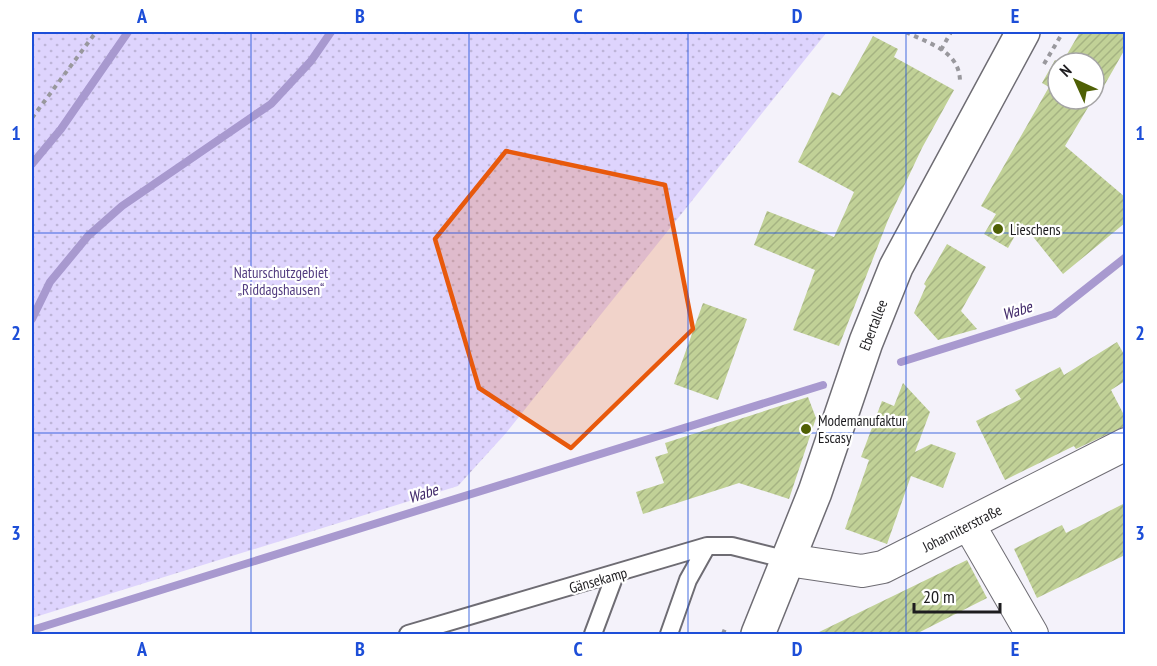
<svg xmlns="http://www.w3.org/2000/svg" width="1157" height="666" font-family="'PT Sans Narrow',sans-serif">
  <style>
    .park { fill: url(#park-dots) }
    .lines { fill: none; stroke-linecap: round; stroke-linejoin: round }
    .stream { stroke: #a899cf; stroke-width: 8 }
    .building { fill: url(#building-hatch) }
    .service-casing { stroke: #6e6c73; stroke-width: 20 }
    .minor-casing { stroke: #6e6c73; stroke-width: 34 }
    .secondary-casing { stroke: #6e6c73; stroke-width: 36 }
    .path { stroke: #99989d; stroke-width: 4; stroke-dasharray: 4.5 4.5; stroke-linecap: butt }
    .service { stroke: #fff; stroke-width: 16 }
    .minor { stroke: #fff; stroke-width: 32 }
    .secondary { stroke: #fff; stroke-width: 33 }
    .marked { fill: #e8590c; fill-opacity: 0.2; stroke: #e8590c; stroke-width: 4.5; stroke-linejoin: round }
    .grid { fill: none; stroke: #1d4ed8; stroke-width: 1.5; stroke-opacity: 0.55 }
    .poi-dot { fill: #4f6005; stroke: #fff; stroke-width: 2 }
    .labels { text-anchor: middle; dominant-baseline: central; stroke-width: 4.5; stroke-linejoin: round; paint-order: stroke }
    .poi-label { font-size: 15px; fill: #1d1c1f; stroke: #fff; text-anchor: start }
    .park-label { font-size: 15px; fill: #533d80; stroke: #fff }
    .street-label { font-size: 15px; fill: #1d1c1f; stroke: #fff }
    .water-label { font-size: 16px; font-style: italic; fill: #402869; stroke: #fff }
    .neatline { fill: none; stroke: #1d4ed8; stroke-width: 2 }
    .grid-label { font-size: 20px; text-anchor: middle; font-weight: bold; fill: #1d4ed8 }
  </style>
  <defs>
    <pattern id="park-dots" width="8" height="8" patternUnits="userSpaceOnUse" patternTransform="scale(1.5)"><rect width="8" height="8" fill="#ded4fd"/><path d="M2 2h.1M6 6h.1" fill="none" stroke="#beb5d8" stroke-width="1.8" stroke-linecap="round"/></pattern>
    <pattern id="building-hatch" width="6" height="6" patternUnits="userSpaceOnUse" patternTransform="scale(1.5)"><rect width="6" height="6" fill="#c1d197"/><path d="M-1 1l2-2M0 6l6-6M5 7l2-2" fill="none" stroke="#a5b382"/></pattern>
  </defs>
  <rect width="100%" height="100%" fill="#f4f2fa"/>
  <path class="park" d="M32,32H827L506,433L458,486L32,618Z"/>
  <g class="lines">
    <path class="stream" d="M32,164L61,129L128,32
      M32,319L50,282L88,236L122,206L271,104L311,61L331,32
      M901,362L1054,314L1126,257
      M32,630L823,385"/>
  </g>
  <path class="building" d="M1080,32H1125V49L1100,93L1098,92L1094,98V63H1062Z
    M873,36L898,49L894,57L954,90L922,148L888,220L839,346L793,330L815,270L754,245L767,211L834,237L854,192L798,162L832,92L840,96Z
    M1055,60L1059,63L1058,99H1093L1065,146L1125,197V223L1063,274L1022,223L1008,248L984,234L996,214L981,206L1049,87L1042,83Z
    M947,244L986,267L961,311L977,329L938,340L914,313L926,286L924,284Z
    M703,303L747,319L718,400L674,384Z
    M1117,342L1125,356V381L1111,390L1125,417V426L1076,449L1074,446L1005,480L976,421L1021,399L1015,390L1060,367L1064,375Z
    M903,383L930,412L915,452L931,444L956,453L943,488L911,476L887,544L845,529L869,460L861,457L882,401L894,406Z
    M808,397L816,418L789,499L739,483L643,514L636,492L664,483L655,457L668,453L665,443Z
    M1125,503V555L1037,598L1014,549L1062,525L1066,533Z
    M967,560L987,598L916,634H815Z"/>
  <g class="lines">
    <g class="service-casing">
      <path id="service" d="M408,634L707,546H732L788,560
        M593,634L615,575
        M669,634L688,580L707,546"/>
    </g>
    <g class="minor-casing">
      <path id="minor" d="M969,525L1032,634
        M788,560L862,571L883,567L1126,444"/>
    </g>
    <g class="secondary-casing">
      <path id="secondary" d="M758,634L815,492L866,342L896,267L1023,32"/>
    </g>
    <path class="path" d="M906,32C930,44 960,51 960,82
      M941,50L951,32
      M1044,64L1063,32
      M32,118L96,32
      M723,634L726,626"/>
    <use href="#service" class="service"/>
    <use href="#minor" class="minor"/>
    <use href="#secondary" class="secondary"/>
  </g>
  <path class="marked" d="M506,151L665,185L693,329L571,448L479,388L435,239Z"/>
  <path class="grid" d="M251,32V634M469,32V634M688,32V634M906,32V634M32,233H1126M32,433H1126"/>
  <g class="poi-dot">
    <circle cx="998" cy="229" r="6"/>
    <circle cx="806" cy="429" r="6"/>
  </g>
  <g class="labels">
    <g class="poi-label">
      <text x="1010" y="229">Lieschens</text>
      <text x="818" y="420">Modemanufaktur<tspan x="818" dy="17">Escasy</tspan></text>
    </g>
    <g class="park-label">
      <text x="281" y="272">Naturschutzgebiet<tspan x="281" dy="17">„Riddagshausen“</tspan></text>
    </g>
    <g class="street-label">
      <text transform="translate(873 325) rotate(-69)">Ebertallee</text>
      <text transform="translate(962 528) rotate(-27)">Johanniterstraße</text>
      <text transform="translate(598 580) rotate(-16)">Gänsekamp</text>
    </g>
    <g class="water-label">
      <text transform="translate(1017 310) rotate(-17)">Wabe</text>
      <text transform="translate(423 493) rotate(-17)">Wabe</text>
    </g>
  </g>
  <rect width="1157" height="666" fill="none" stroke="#ffffff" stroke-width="66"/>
  <g transform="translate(1076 81) rotate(315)"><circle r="28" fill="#ffffff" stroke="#a5a4a5" stroke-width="1.5"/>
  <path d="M0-4.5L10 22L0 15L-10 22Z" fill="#4f6005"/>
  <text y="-9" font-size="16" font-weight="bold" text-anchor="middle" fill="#1d1c1f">N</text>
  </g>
  <path d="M914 603v9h86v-9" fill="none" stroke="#1d1c1f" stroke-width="3"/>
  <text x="923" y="603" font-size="18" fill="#1d1c1f" stroke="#ffffff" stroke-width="4.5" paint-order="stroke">20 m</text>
  <rect x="33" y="33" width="1091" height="600" class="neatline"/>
  <g class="grid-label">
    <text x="142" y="23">A</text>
    <text x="360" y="23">B</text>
    <text x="578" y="23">C</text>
    <text x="797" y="23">D</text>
    <text x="1015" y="23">E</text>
    <text x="16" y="140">1</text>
    <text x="1140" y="140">1</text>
    <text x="16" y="340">2</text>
    <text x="1140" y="340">2</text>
    <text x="16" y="540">3</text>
    <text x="1140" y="540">3</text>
    <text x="142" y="656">A</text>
    <text x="360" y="656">B</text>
    <text x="578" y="656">C</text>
    <text x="797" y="656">D</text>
    <text x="1015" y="656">E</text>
  </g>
</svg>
